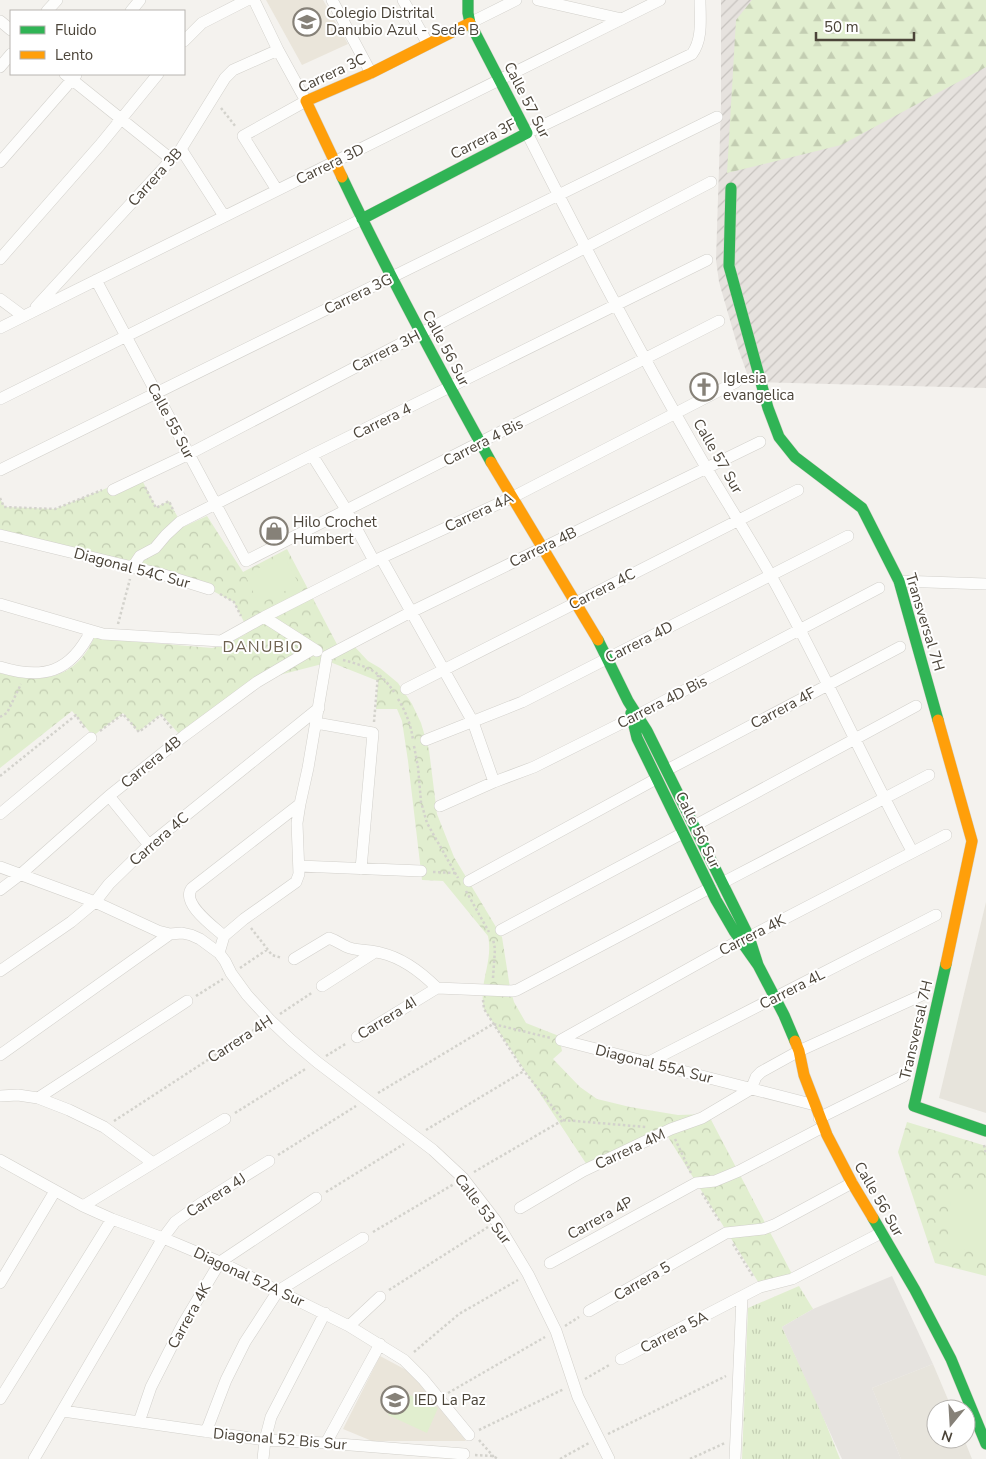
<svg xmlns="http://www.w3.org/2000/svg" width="986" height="1459" font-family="'Nunito Sans',sans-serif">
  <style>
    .residential { fill: #e7e4dc }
    .industrial { fill: url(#industrial-furrows) }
    .education { fill: #eae5da }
    .grass { fill: url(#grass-tufts) }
    .forest { fill: url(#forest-firs) }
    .park { fill: url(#park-crowns) }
    .garden { fill: #e1eecf }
    .parking { fill: #e6e3df }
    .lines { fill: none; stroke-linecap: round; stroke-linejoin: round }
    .street-casing { stroke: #d2d0cb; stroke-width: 12 }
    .fast-casing { stroke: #d3cfc5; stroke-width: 12 }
    .slow-casing { stroke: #d3cfc5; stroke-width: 12 }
    .path { stroke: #d3d2cc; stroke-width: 2.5; stroke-dasharray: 2.5 2.5; stroke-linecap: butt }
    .street { stroke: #fdfdfc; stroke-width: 11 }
    .fast { stroke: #30b455; stroke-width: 11 }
    .slow { stroke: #ff9f0a; stroke-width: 11 }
    .labels { text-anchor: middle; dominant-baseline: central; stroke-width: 4; stroke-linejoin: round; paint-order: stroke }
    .poi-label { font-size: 15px; fill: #4b4439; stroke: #fff; text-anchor: start }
    .street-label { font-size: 15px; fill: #4b4439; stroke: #fff }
    .neighbourhood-label { font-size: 16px; letter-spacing: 1px; fill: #6e6250; stroke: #fff }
  </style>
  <defs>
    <pattern id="industrial-furrows" width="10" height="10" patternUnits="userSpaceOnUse" patternTransform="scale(1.25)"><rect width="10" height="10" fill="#e6e2de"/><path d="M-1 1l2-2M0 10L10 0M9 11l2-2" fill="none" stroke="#c7c3bf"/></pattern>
    <pattern id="grass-tufts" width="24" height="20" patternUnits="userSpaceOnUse" patternTransform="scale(1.25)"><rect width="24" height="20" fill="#e1eecf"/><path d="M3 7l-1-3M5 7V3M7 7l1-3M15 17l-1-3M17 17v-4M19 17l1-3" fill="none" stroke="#c3cdb2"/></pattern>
    <pattern id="forest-firs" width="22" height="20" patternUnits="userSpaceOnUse" patternTransform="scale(1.25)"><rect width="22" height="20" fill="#e1eecf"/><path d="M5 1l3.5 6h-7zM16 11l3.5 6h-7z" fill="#c3cdb2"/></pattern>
    <pattern id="park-crowns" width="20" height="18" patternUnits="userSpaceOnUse" patternTransform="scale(1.25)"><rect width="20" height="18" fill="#e1eecf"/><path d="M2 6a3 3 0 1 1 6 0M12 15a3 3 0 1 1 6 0" fill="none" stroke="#c3cdb2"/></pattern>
  </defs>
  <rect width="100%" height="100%" fill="#f4f2ee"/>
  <path class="residential" d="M986,902V1113L939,1098Z
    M933,1364L952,1409H936V1439H964L972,1459H901L872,1388Z"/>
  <path class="industrial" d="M721,0H986V388L750,382L738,348L719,282L716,260L721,105Z"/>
  <path class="education" d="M266,0H323L348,44L302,65Z
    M380,1356L410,1372L466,1441H372L343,1429Z"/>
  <path class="grass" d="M799,1286L813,1309L782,1327L820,1409L840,1459H742L748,1308Z"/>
  <path class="forest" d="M752,0H986V67L841,145L727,173L736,20Z"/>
  <path class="park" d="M143,482L156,507L169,501L183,527L207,516L243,572L287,549L341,652L354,646L368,661L380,668L398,683L412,704L421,723L429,750L437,814L454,857L502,937L510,988L514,1002L526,1023L559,1036L562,1051L553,1059L580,1087L597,1099L630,1107L678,1115L708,1114L793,1276L760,1285L663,1129L587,1165L484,1009C483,1003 482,996 483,989C485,971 492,955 488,936L443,881L422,880L408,761L402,721L397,709H376L378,681L330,662L256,681L181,736L161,714L138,732L123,713L93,736L72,711L0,768V673C31,681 62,683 84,655C88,650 91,644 94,638L212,648L225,645L246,634V626L234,602L209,589L0,535V499L5,507L55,509L112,486Z
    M907,1122L986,1146V1276L935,1263L898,1152Z"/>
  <path class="garden" d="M284,556L299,584L259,604L245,575Z
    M951,1189L986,1190V1251L949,1249Z
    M399,1390L438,1408L427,1433L388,1415Z"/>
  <path class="parking" d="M892,1276L933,1364L872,1388L901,1459H842L782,1327L813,1309Z"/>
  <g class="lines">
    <g class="street-casing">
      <path id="street" d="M254,0L278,50L306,101L243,136L277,190
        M332,0L371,73
        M403,0L428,44
        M538,0L622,19
        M700,0C700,18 703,39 692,54L527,133C584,246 643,359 707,469C728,504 750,539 770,574C821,665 863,760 912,851
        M47,11L57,0
        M131,11L140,0
        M0,21L11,30
        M470,23L516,0
        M184,41L202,23L247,0
        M0,67L11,54
        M65,74L171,159
        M181,149L224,216
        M0,162L76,75
        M0,259L100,145L158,74
        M96,280L246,561L719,321
        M0,299L23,316
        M36,307L181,149L225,78L233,70L278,50
        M0,328L660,0
        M0,399L362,219
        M312,455L347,511L374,561
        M0,470L717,117
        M113,490L189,454L711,182
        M0,535L161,574L209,589
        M381,558L473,722L494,782
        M134,567L136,562L140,556L155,548L166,535L180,522L312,455L707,260
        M899,581L986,584
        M0,604L103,634L221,641L264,617L374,561L513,497L736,382
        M264,617L317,651
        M327,656L411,612L760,442
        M0,667C43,680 70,673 91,631
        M406,689L798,490
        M316,723L373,733L361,869
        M426,740L522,702L848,536
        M667,770L900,647
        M109,796L149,845
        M440,806L494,782L534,767L632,718L879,588
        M0,814L91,738
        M694,826L916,706
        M299,866L421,871
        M0,867L95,902L158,931L170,934L182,933L191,935L200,939L219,953L225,961L231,973L247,995L270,1020L291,1040L317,1062L433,1150L463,1178L496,1221L528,1274L556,1331L578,1397L609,1459
        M469,881L656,779
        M722,883L929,775
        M0,890L21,874L109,796L184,736L257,682L313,649
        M501,930L683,833
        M224,936C214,927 180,903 192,888L300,804
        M219,953L224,936L244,919L296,882L299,874L297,823L300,804L308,768L327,656
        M294,959L329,938C338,941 343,946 350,948C360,951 371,950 381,953C403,958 421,972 437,988
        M0,971L71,922L95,902L109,884L149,845L319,708
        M322,986L375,952
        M357,1037L437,988L512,991L517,990L710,888
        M561,1040L740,940L749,937L946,835
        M561,1040L815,1105
        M0,1055L170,934
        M647,1063L936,915
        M0,1096L18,1095L38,1098L69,1110L104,1127L153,1163
        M38,1098L187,1001
        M819,1118L904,1076
        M0,1160L83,1206L112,1219L163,1238L220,1262L349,1326L404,1360L423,1379L469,1435
        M83,1206L225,1119
        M520,1208L583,1171L671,1129L702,1118L751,1089L756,1077L761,1072L799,1051L922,995
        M550,1263L696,1183L715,1181L739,1171L823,1127
        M0,1283L55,1191
        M589,1311L726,1233L763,1229L774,1225L852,1183
        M349,1326L380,1297
        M621,1359L760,1287L792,1279L881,1233
        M0,1399L112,1219
        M63,1411L265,1440L326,1443L464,1454
        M139,1422L151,1387L183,1324L220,1262L316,1198
        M206,1432L226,1380L245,1342L278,1291L363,1238
        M326,1443L380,1344
        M34,1459L163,1238L175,1222L200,1204L269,1161
        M263,1459L265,1440L271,1417L325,1313
        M735,1459L742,1297"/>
    </g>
    <g class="fast-casing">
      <path id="fast" d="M342,177C388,274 439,368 491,462
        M731,188L729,266L768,408L779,437L795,457L862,508L899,581L938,720
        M362,219L527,133L470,23L468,13V0
        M598,640L628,701L647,731L749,937L758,965
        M631,713L637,738L716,900L734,931L758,965L784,1015L795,1041
        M946,964L914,1106L986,1131
        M873,1218L915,1290L951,1359L986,1444"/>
    </g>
    <g class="slow-casing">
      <path id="slow" d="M342,177L306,101L371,73L470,23
        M491,462L598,640
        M938,720L972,841L946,964
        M795,1041L799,1051L804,1075L827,1135L852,1183L873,1218"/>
    </g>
    <path class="path" d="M221,108L236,127
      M145,487L156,508L169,501L174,512
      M0,498L4,507L55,509L102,490
      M220,594L234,602L241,616
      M118,624L130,579
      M343,660C366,666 380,671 394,692
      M398,699C406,712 411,725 413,740
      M0,717L7,713L21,684
      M374,722L378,675
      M100,731L123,714L139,732L161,715L173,730
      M414,746L418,767L421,802L427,823L458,878
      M0,776L76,715L85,729
      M433,872L455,873
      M466,891L489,932
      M251,928L272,955L282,958
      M240,968L268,949
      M493,978L495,949L493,939
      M196,996L223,979
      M483,1000L484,1009L524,1071L563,1120
      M280,1014L313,992
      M326,1056L347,1043
      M378,1093L493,1024L551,1038
      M235,1113L307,1068
      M563,1120L646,1127
      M114,1121L260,1026
      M426,1130L524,1071
      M675,1139L691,1173
      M984,1145L986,1154
      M278,1155L356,1106
      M474,1172L563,1120
      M326,1192L404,1144
      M702,1193L720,1222
      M373,1232L454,1184
      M733,1244L754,1278
      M389,1290L488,1227
      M565,1326L579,1317
      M414,1352L459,1314L518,1280
      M585,1379L611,1364
      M448,1393L545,1337
      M479,1430L564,1389
      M608,1434L726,1376
      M479,1440L493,1456L494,1459
      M475,1455L493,1456L498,1459
      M560,1459L589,1443
      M690,1459L725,1443"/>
    <use href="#street" class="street"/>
    <use href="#fast" class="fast"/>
    <use href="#slow" class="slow"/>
  </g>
  <defs>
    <g id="school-ring" transform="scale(1.4375)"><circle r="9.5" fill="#fff" stroke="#868178" stroke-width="1.5"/><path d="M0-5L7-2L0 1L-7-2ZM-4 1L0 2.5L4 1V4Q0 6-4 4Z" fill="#868178"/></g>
    <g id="church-ring" transform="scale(1.4375)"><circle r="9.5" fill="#fff" stroke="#868178" stroke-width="1.5"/><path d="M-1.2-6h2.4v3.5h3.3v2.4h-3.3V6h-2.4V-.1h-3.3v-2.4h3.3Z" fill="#868178"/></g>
    <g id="shop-ring" transform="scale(1.4375)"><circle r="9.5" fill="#fff" stroke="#868178" stroke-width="1.5"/><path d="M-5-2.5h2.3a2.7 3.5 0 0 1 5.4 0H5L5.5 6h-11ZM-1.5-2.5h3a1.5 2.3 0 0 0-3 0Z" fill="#868178"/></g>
  </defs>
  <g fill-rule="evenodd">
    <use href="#school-ring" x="307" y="22"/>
    <use href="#church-ring" x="704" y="387"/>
    <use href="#shop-ring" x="274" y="531"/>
    <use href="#school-ring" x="395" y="1400"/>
  </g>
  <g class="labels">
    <g class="poi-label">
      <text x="326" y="13">Colegio Distrital<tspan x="326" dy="17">Danubio Azul - Sede B</tspan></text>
      <text x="723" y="378">Iglesia<tspan x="723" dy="17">evangelica</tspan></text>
      <text x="293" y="522">Hilo Crochet<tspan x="293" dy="17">Humbert</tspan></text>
      <text x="414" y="1400">IED La Paz</text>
    </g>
    <g class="street-label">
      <text transform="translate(332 73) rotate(-25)">Carrera 3C</text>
      <text transform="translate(527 100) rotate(63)">Calle 57 Sur</text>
      <text transform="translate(483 139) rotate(-27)">Carrera 3F</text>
      <text transform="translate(330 164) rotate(-26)">Carrera 3D</text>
      <text transform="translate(155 177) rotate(-48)">Carrera 3B</text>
      <text transform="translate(358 294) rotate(-26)">Carrera 3G</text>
      <text transform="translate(446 348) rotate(62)">Calle 56 Sur</text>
      <text transform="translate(386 351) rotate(-27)">Carrera 3H</text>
      <text transform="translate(171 421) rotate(62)">Calle 55 Sur</text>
      <text transform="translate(382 421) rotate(-26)">Carrera 4</text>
      <text transform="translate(483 442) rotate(-27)">Carrera 4 Bis</text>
      <text transform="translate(718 456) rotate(60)">Calle 57 Sur</text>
      <text transform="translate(479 512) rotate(-25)">Carrera 4A</text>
      <text transform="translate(543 547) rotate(-26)">Carrera 4B</text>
      <text transform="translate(132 568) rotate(15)">Diagonal 54C Sur</text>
      <text transform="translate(602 589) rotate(-27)">Carrera 4C</text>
      <text transform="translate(925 622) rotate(73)">Transversal 7H</text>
      <text transform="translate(639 642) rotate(-27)">Carrera 4D</text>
      <text transform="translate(662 702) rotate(-27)">Carrera 4D Bis</text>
      <text transform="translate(783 708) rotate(-28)">Carrera 4F</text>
      <text transform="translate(151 762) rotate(-39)">Carrera 4B</text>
      <text transform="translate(698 830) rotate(64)">Calle 56 Sur</text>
      <text transform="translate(159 839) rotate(-41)">Carrera 4C</text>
      <text transform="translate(752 935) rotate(-27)">Carrera 4K</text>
      <text transform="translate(792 989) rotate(-27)">Carrera 4L</text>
      <text transform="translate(387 1018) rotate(-32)">Carrera 4I</text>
      <text transform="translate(916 1030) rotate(-77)">Transversal 7H</text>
      <text transform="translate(240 1039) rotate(-33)">Carrera 4H</text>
      <text transform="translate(654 1064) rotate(14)">Diagonal 55A Sur</text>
      <text transform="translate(630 1149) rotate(-25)">Carrera 4M</text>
      <text transform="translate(216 1195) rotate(-33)">Carrera 4J</text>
      <text transform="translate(879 1199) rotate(60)">Calle 56 Sur</text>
      <text transform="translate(483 1209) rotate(53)">Calle 53 Sur</text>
      <text transform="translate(600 1218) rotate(-29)">Carrera 4P</text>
      <text transform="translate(249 1277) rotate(25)">Diagonal 52A Sur</text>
      <text transform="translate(642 1281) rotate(-30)">Carrera 5</text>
      <text transform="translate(189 1316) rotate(-61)">Carrera 4K</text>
      <text transform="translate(674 1332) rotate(-27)">Carrera 5A</text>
      <text transform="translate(280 1439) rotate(5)">Diagonal 52 Bis Sur</text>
    </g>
    <g class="neighbourhood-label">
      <text x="263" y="647">DANUBIO</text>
    </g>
  </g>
  <rect x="10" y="10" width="175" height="65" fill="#ffffff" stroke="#b7b4b0"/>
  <rect x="20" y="26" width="25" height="8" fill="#30b455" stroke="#b7b4b0"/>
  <text x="55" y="35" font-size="15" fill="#4b4439">Fluido</text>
  <rect x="20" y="51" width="25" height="8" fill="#ff9f0a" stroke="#b7b4b0"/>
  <text x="55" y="60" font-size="15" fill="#4b4439">Lento</text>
  <g transform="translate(951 1424) rotate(198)"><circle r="24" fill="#ffffff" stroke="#b7b4b0"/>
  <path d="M0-4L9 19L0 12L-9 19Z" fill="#868178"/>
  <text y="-8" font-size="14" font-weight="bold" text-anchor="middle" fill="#4b4439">N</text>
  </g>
  <path d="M816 32v8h98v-8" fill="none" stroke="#4b4439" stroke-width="2.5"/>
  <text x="824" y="32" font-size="15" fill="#4b4439" stroke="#ffffff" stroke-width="4" paint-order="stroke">50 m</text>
</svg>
